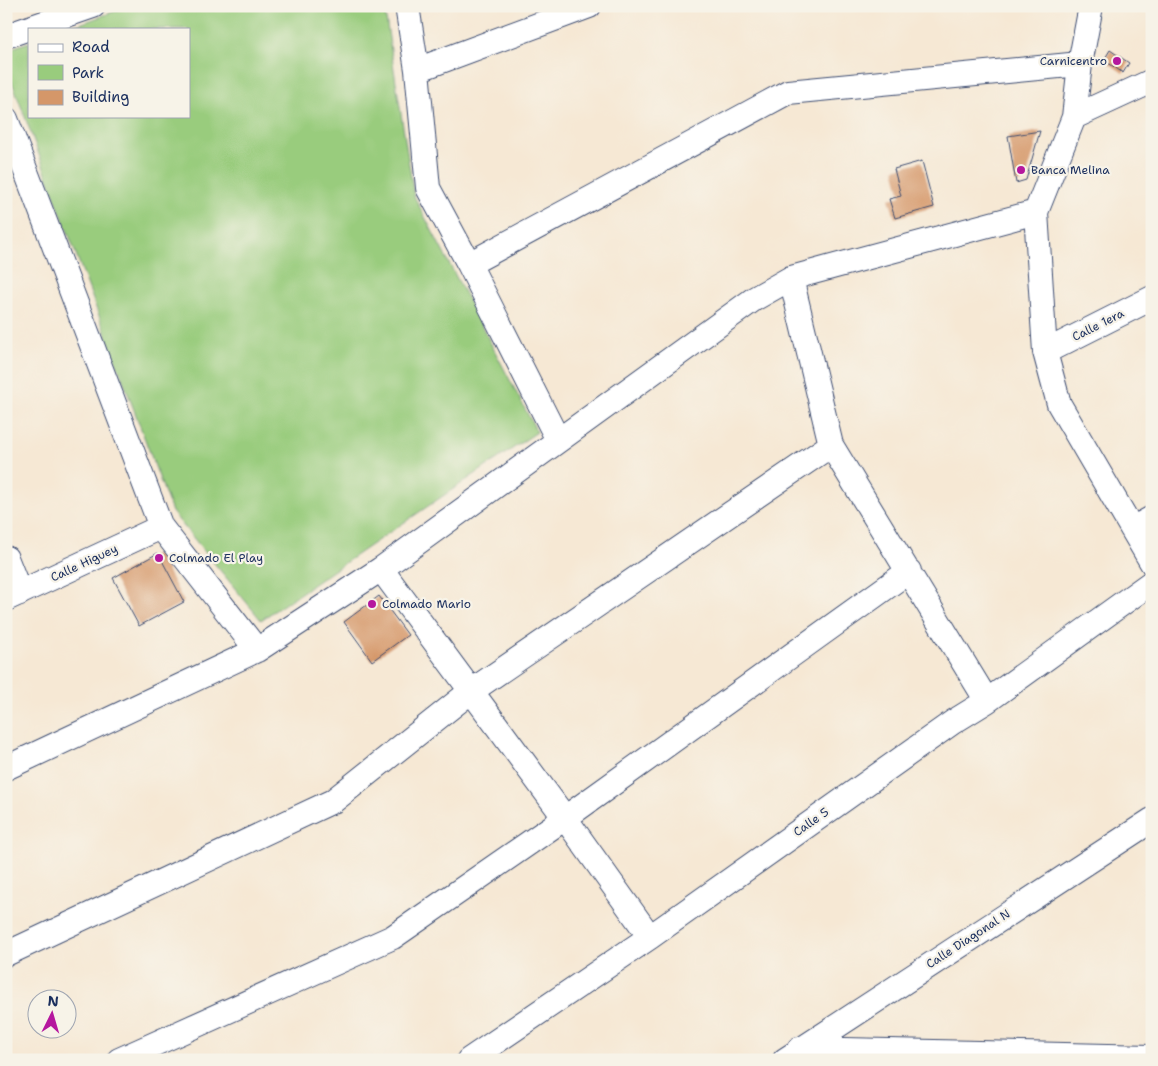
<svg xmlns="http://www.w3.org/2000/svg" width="1158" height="1066" font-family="'Shantell Sans',sans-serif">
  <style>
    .green { fill: #99cc7d; stroke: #5a7e6e }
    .building { fill: #d59769 }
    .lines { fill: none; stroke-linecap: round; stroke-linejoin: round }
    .minor-casing { stroke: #3c4b70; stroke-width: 26 }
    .minor { stroke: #fff; stroke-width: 24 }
    .poi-dot { fill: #b5179e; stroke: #f7f3e8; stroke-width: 2 }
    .labels { text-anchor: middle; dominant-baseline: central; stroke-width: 4.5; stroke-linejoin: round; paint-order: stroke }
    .poi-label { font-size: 12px; fill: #1b2f5e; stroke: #f7f3e8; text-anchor: start }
    .street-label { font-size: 12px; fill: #1b2f5e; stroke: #f7f3e8 }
  </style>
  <rect width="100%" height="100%" fill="#f7f3e8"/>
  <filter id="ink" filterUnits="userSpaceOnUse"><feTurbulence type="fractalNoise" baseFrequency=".02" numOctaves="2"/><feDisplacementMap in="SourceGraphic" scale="10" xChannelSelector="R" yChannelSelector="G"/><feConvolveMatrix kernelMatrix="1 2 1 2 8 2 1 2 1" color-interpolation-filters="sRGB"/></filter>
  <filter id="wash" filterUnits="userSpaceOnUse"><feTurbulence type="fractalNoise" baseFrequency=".0096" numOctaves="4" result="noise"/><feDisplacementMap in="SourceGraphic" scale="20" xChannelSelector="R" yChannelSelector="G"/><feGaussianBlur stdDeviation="1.12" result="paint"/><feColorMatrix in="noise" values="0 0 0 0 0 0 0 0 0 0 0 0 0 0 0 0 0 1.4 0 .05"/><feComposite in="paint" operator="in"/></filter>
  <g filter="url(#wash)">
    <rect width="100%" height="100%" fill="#f6e8d4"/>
    <path class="green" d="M129,6H384L414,196L537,432L261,620L172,512L6,66V50L29,42V116H189V29H66Z"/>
    <g id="blocks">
      <path class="building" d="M1110,50L1129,63L1123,73L1104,60Z
        M1040,131L1026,180L1016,183L1008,136Z
        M922,161L934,207L895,218L889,199L901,196L894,169Z
        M158,553L184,602L139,626L113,578Z
        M379,596L408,635L372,661L344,622Z"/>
    </g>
  </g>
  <g filter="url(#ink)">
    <use href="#blocks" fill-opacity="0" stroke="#3c4b70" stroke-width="1"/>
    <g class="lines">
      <g class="minor-casing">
        <path id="minor" d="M407,6L417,70L428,188L469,264L558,440
          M1091,6L1080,64L1074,117L1036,212L1045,352L1059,404L1152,563
          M6,36L93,6
          M417,70L589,6
          M1074,117L1152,81
          M6,119L161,527L257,650
          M469,264L788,92L1080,64
          M791,278L831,445L987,701
          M1045,352L1152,298
          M1132,529L1152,518
          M6,558L20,593
          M381,569L565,818L650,937
          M6,599L161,527
          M6,768L257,650L381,569L754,299L791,278L1036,212
          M6,954L333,801L470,692L831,445
          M799,1049L1152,1057
          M119,1060L393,937L565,818L909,571
          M469,1060L650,937L953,722L987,701L1152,582
          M785,1060L1152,820"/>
      </g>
      <use href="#minor" class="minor"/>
    </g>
  </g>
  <g class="poi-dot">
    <circle cx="1117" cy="61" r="5"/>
    <circle cx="1021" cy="170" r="5"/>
    <circle cx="159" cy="558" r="5"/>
    <circle cx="372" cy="604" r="5"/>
  </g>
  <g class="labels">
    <g class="poi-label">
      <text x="1107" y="61" text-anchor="end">Carnicentro</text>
      <text x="1031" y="170">Banca Melina</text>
      <text x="169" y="558">Colmado El Play</text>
      <text x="382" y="604">Colmado Mario</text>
    </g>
    <g class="street-label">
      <text transform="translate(1098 325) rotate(-27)">Calle 1era</text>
      <text transform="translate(84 563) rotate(-25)">Calle Higuey</text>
      <text transform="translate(811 822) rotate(-35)">Calle 5</text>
      <text transform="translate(968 939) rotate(-33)">Calle Diagonal N</text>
    </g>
  </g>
  <rect width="1158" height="1066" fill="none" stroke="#f7f3e8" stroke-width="25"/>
  <rect x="28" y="28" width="162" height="90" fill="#f7f3e8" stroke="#9fa5b1"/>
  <rect x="38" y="44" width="25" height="8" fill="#ffffff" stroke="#9fa5b1"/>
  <text x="72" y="52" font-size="15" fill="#1b2f5e">Road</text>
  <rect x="38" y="65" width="25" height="15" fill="#99cc7d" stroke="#9fa5b1"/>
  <text x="72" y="78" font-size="15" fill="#1b2f5e">Park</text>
  <rect x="38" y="90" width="25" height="15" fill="#d59769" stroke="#9fa5b1"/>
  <text x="72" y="102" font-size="15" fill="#1b2f5e">Building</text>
  <g transform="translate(52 1014) rotate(5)"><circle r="24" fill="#f7f3e8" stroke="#9fa5b1"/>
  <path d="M0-4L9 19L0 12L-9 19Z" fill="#b5179e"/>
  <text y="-8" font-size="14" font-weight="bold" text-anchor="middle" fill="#1b2f5e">N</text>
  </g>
</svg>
